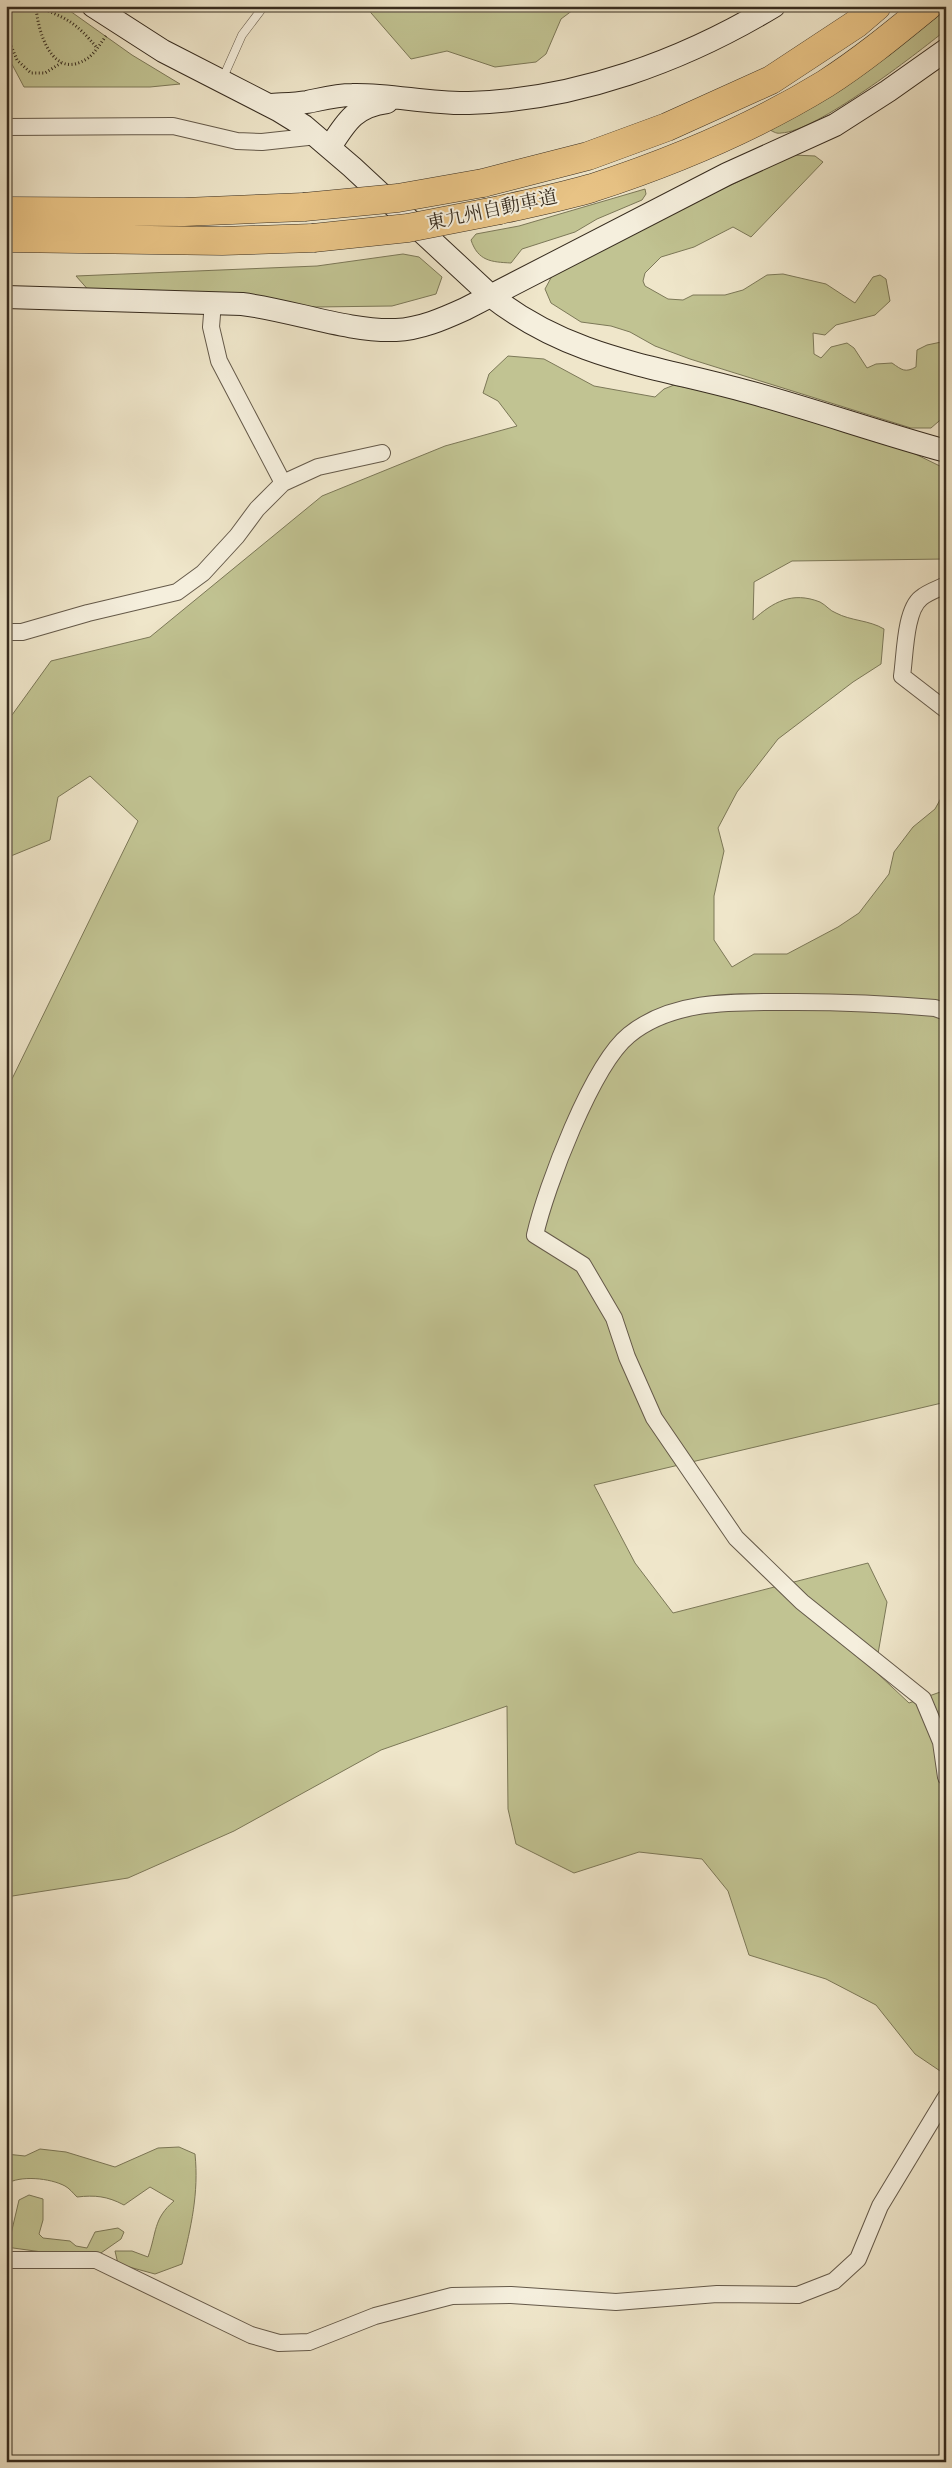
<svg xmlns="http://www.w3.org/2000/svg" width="952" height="2468" font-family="Cardo,'Noto Serif JP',serif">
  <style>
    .green { fill: #c1c392; stroke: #7c7858 }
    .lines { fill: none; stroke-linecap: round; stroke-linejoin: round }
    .lane-casing { stroke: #655a4a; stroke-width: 9 }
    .street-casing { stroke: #655a4a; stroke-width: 18 }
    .secondary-casing { stroke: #372c1f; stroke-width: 24 }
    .highway-casing { stroke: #372c1f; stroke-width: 29 }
    .path { stroke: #372c1f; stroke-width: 3; stroke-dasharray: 1 2.5; stroke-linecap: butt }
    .lane { stroke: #f5efdd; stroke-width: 8 }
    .street { stroke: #f5efdd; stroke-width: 16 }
    .secondary { stroke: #f5efdd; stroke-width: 22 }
    .highway { stroke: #e8c385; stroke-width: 28 }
    .highway-bridge-casing { stroke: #372c1f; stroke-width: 29; stroke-linecap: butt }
    .highway-bridge { stroke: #e8c385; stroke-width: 28 }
    .labels { text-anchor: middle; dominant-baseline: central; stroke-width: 4; stroke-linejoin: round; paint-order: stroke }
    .street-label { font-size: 19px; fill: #372c1f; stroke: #f5efdd }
  </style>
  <rect width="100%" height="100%" fill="#efe6ca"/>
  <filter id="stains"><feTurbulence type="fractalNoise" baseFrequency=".004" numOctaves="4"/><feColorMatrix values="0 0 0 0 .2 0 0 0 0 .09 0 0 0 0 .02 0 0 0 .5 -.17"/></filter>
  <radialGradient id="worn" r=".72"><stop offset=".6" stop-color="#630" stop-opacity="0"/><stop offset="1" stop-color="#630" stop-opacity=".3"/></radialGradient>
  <path class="green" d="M6,6H63L132,55L180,84L150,87H24L6,53Z
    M365,6H585L573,10L561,19L546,54L536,62L495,67L447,51L411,59Z
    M946,10V30C916,54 816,132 781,133C777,134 774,132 770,130L772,124L862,74Z
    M794,155L815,156L823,162L751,237L733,227L694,247L661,257L645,273L643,281L645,286L668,299L683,300L693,295H725L743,290L767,275L783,274L826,284L855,303L873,277L880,275L886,279L890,301L875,315L836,325L825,335L813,333L814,354L821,358L831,347L847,343L854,348L867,368L876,364L892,363C902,370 905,373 916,367L917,350L927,345L946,341V415L931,428H911L690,359L655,346L630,332L611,326L581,322L551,303L545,289L552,276L584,255Z
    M645,189L646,194L642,200L597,219L575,232L522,249L511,263C491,262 478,261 471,240L476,234L519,226Z
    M403,254L419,257L442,277L436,294L392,306L315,307L91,293L76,276L317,266Z
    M508,356L544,359L594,386L655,397L664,389L674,385L742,399L905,449L946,469V559L792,561L754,582L753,620C773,602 792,591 820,602C826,605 830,611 836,613C851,621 869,620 884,629L881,664L853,682L778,739L737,792L718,828L724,851L714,896V940L732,967L754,954H787L838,927L859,913L889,874L894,852L913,827L935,809L946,789V1402L594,1485L635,1563L673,1613L868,1563L887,1602L875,1671L909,1703L946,1690V2075L915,2054L876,2005L826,1979L749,1955L728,1891L702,1859L639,1852L574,1873L516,1844L508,1809L507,1706L381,1750L234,1831L128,1878L6,1897V1085L10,1083L138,821L90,776L58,797L50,840L6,858V712L12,715L51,661L150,637L322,496L445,446L517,426L498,401L483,393L489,374Z
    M179,2147L195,2154C199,2193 191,2227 182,2264L155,2274L118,2264L115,2251H132L148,2257C157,2232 153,2219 174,2201L150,2187L124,2205C107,2196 95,2195 77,2197C73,2193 69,2188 65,2186C50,2178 20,2175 6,2184V2154L25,2156L40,2149L66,2152L115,2167L158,2148Z
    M29,2195L43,2199V2220L39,2234L43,2238L70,2241L76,2246L87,2248L95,2232L118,2228L124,2232L121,2239L98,2255L42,2252L6,2247V2234H11L19,2200Z"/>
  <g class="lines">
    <g class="lane-casing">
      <path id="lane" d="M222,80L242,35L264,6"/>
    </g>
    <g class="street-casing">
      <path id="street" d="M6,127L173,126L237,141L262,142L317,136
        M213,302L211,327L219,361L283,483
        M946,585C938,589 928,592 921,598C905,610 905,656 902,676L946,710
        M6,632H22L88,613L177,592L203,573L237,536L257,509L283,483L318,467L382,453
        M946,1012L935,1008C888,1004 843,1002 796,1002C740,1002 674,998 629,1035C592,1065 546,1187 535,1235L583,1265L614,1318L627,1357L654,1418L736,1538L802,1602L923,1699L941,1742L946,1777
        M6,2260H96L251,2335L279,2343L309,2342L375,2316L452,2296L511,2295L616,2302L717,2294L798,2295L834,2281L858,2259L880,2206L946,2097"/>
    </g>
    <g class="secondary-casing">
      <path id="secondary" d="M93,6L163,51L278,110L304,126L352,167L491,296C571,359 656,366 749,392C815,410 880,433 946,451
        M269,105C281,104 294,104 307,102C322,99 337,95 352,95C391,94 429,104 469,103C576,100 683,61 774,6
        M330,147C346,122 355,106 387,102
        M6,297L242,304C291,310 349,332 396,330C420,329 443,319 465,309L727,174L835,125L888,91L946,50"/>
    </g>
    <g class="highway-casing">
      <path id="highway" d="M483,183L588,156L667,127L771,80L856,24L877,6
        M500,210C530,203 562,197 592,188C672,162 753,128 825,84C861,61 895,33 928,6
        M6,211L184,212L304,207
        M6,238L222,241L313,238"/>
    </g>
    <path class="path" d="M35,6C65,17 76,22 97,48
      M36,7C38,33 53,82 88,58C95,53 100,44 106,36
      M6,33L17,60L31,73H45L61,63"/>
    <use href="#lane" class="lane"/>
    <use href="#street" class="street"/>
    <use href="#secondary" class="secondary"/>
    <use href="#highway" class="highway"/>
    <g class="highway-bridge-casing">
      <path id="highway-bridge" d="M304,207L398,198L483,183
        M313,238L408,228L500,210"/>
    </g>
    <use href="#highway-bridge" class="highway-bridge"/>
  </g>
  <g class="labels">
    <g class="street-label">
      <text transform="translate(492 210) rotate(-12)">東九州自動車道</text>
    </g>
  </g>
  <rect width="952" height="2468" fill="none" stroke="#efe6ca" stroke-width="25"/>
  <rect x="8" y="8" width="937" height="2453" fill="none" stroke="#372c1f" stroke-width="2.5"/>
  <rect x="12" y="12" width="927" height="2443" fill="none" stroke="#372c1f"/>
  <rect width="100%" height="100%" filter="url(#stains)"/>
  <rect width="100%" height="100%" fill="url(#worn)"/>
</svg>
